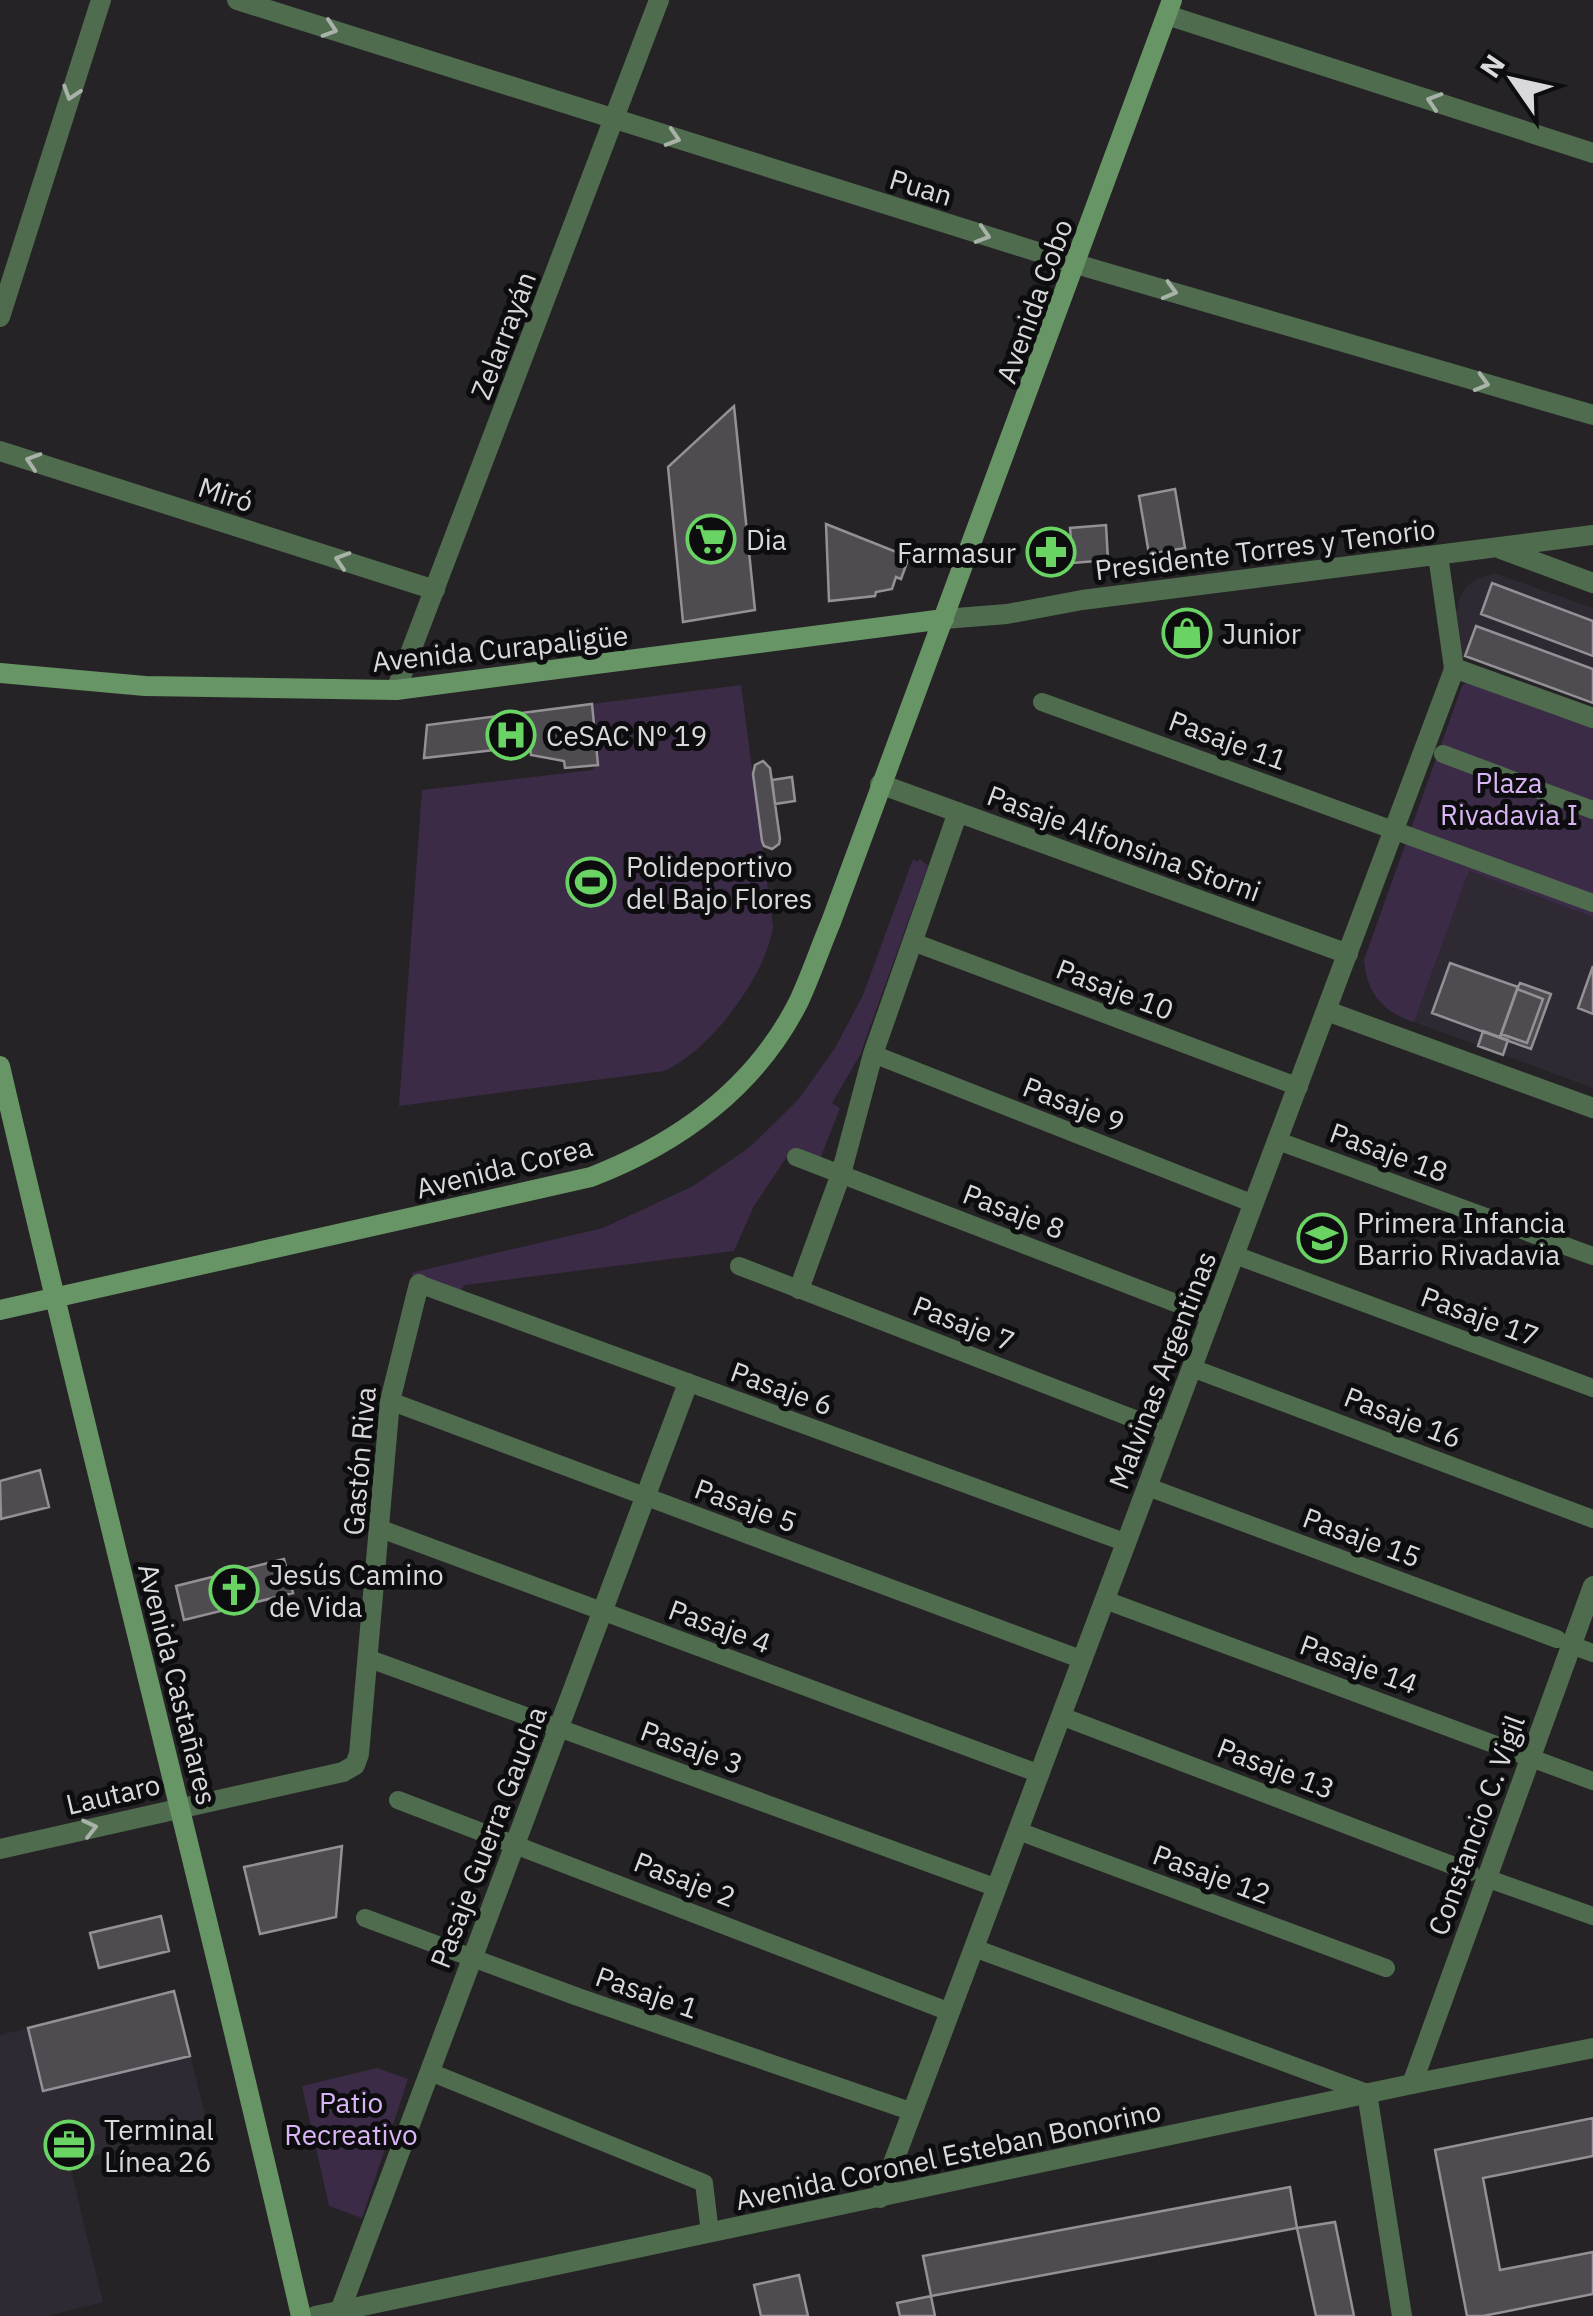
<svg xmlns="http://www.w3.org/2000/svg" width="1593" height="2316" font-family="'IBM Plex Sans',sans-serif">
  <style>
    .built { fill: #2e2932 }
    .green { fill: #3b2b47 }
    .building { fill: #4e4c50; stroke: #949196; stroke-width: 2.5 }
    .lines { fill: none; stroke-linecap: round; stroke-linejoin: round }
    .pedestrian { stroke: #506c4e; stroke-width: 18 }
    .minor { stroke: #506c4e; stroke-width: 20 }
    .tertiary { stroke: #506c4e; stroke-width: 20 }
    .secondary { stroke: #689565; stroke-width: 20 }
    .oneway { stroke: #a9b2a9 }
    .labels { text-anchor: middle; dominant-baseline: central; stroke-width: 10; stroke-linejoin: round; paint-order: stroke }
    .street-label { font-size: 28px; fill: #d9d8da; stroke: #0d0c0e }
    .poi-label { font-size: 28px; fill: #d9d8da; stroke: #0d0c0e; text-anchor: start }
    .park-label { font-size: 28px; fill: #d9b5f5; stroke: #0d0c0e }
  </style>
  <rect width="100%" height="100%" fill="#252326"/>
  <path class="built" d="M1494,573L1593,608V703L1461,655L1456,614L1459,599L1467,586L1476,579Z
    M1469,871L1593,917V1088L1414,1022Z
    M174,1991L208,2127L69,2162L103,2302L48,2316H0V2035Z"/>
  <path class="green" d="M1467,682L1593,728V917L1469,871L1414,1022C1383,1012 1367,994 1364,960L1462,686Z
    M741,685L773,927C766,976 709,1052 664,1071L399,1106L422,790L592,770L598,764L592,704Z
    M913,859L917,862L920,859L928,866L860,1055L832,1103L840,1108L820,1159L792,1149L754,1206L734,1251L465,1285L459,1292L421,1286L411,1273L603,1228L693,1186L750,1147L798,1100L835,1048L863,995Z
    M377,2068L408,2079L362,2218L329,2206L302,2086Z"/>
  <path class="building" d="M734,406L755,610L683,622L668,467Z
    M1175,489L1185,548L1149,554L1139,496Z
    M826,524L909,557L901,579L896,577L892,589L876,592L875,596L829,601Z
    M1106,525L1108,560L1073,563L1070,528Z
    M1050,538L1071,539L1073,563L1036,564L1029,544L1050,546Z
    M1492,583L1593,621V656L1481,614Z
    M1476,626L1593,669V703L1465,656Z
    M592,704L598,765L565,768L564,761L531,755L530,746L424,758L427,725Z
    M763,761L770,768L780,839L779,844L772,849L764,846L762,841L753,774L755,765Z
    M792,777L795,801L775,804L772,780Z
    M1450,963L1518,987L1500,1038L1432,1013Z
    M1593,966V1014L1578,1008Z
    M1520,983L1551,994L1531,1049L1500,1038L1501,1034L1527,1043L1543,999L1517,989Z
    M1517,989L1543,999L1527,1043L1501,1034Z
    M1483,1031L1508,1040L1503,1055L1478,1046Z
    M40,1470L49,1507L1,1519L0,1481Z
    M284,1559L293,1593L184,1620L176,1586Z
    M342,1846L336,1917L260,1934L244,1867Z
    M161,1916L169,1951L99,1968L90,1933Z
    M174,1991L190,2056L43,2091L28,2028Z
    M1593,2118V2156L1483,2178L1500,2270L1593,2252V2294L1483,2316H1467L1435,2150Z
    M1290,2187L1297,2228L931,2296L923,2256Z
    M1335,2222L1354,2316H1316L1297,2228Z
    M799,2275L808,2316H761L754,2285Z
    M931,2296L935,2316H900L897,2303Z"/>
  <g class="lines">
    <path class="pedestrian" d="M1042,702L1593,903
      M1443,754L1593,810
      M913,942L1299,1087
      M873,1054L1254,1204
      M1278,1141L1593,1256
      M796,1157L1212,1317
      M1235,1255L1593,1388
      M739,1266L1168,1432
      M419,1284L1127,1543
      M1192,1368L1593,1519
      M390,1401L1083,1660
      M1148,1487L1557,1639
      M381,1529L1040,1774
      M1105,1600L1593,1781
      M1571,1645L1593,1653
      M367,1658L997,1888
      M1061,1716L1470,1872
      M398,1800L950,2012
      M1018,1831L1386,1968
      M1486,1878L1593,1916
      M365,1918L578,1997L913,2112
      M974,1948L1367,2093
      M430,2072L704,2183L710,2233"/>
    <path class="minor" d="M237,0L1076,264L1593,415
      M1167,15L1593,153
      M0,317L101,0
      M0,451L435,590
      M1501,549L1593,583
      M944,619L1007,614L1082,600L1593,535
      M1454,668L1593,718
      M396,690L659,0
      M880,784L1348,954
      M1327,1011L1593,1108
      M799,1289L841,1174L873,1054L958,812
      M0,1849L343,1772L355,1765L359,1754L390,1401L419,1284
      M1412,2084L1593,1586
      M1367,2093L1402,2316
      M880,2198L1452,675L1454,668L1438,555
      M340,2311L688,1383"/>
    <path class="tertiary" d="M315,2316L1412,2084L1593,2048"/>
    <path class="secondary" d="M0,673L145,686L396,690L944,619
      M0,1066C97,1483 205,1898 301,2316
      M0,1310L591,1177C679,1143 756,1087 799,1001C811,975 820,948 831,922L1172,0"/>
  </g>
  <defs><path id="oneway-chevron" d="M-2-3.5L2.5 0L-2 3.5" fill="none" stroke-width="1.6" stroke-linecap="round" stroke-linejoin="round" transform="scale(2.5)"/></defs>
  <g class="oneway">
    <use href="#oneway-chevron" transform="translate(330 29) rotate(18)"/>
    <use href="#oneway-chevron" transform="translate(71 93) rotate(108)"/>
    <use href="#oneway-chevron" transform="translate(1434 101) rotate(-162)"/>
    <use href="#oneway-chevron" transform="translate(673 138) rotate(17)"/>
    <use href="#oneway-chevron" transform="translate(983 235) rotate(17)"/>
    <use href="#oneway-chevron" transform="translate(1170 291) rotate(16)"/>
    <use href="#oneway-chevron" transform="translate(1482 383) rotate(16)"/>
    <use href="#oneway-chevron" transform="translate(33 461) rotate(-162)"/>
    <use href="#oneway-chevron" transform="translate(342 560) rotate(-162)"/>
    <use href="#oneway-chevron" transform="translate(90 1828) rotate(-13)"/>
  </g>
  <defs>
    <g id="supermarket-ring" transform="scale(2.5)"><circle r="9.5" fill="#0d0c0e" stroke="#69d464" stroke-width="1.5"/><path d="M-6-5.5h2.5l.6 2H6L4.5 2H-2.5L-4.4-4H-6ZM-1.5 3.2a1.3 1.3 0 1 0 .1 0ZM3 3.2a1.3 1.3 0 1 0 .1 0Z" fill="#69d464"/></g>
    <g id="pharmacy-ring" transform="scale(2.5)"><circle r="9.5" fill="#0d0c0e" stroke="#69d464" stroke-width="1.5"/><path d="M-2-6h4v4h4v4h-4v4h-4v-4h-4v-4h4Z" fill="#69d464"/></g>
    <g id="shop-ring" transform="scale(2.5)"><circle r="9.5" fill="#0d0c0e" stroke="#69d464" stroke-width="1.5"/><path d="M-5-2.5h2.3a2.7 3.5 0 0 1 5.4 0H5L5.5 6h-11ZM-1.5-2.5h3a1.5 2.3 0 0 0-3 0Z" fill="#69d464"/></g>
    <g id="hospital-ring" transform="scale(2.5)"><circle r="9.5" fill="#0d0c0e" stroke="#69d464" stroke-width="1.5"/><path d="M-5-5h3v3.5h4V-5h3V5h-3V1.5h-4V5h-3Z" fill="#69d464"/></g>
    <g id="stadium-ring" transform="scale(2.5)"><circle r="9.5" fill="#0d0c0e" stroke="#69d464" stroke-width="1.5"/><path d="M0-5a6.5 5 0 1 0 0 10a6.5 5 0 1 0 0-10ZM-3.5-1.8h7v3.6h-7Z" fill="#69d464"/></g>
    <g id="school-ring" transform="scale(2.5)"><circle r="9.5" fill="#0d0c0e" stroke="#69d464" stroke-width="1.5"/><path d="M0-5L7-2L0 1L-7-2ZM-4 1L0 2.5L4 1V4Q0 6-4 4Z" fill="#69d464"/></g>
    <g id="church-ring" transform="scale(2.5)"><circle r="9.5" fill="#0d0c0e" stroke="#69d464" stroke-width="1.5"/><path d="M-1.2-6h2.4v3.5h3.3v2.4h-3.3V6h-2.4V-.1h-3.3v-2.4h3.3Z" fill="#69d464"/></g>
    <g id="office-ring" transform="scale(2.5)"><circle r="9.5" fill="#0d0c0e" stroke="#69d464" stroke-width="1.5"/><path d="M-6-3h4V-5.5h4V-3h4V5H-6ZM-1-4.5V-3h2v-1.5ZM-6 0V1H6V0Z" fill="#69d464"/></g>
  </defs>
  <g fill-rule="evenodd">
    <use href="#supermarket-ring" x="711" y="539"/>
    <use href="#pharmacy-ring" x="1051" y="552"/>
    <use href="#shop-ring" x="1187" y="633"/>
    <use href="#hospital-ring" x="511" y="735"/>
    <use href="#stadium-ring" x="591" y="882"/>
    <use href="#school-ring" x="1322" y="1238"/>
    <use href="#church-ring" x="234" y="1590"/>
    <use href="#office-ring" x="69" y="2145"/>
  </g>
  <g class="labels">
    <g class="street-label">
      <text transform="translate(921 187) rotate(17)">Puan</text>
      <text transform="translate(1034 301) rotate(-70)">Avenida Cobo</text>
      <text transform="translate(503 335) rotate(-69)">Zelarrayán</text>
      <text transform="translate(226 494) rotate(18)">Miró</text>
      <text transform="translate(1265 549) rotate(-7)">Presidente Torres y Tenorio</text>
      <text transform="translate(500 648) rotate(-6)">Avenida Curapaligüe</text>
      <text transform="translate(1228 740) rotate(20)">Pasaje 11</text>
      <text transform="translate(1124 843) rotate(20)">Pasaje Alfonsina Storni</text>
      <text transform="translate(1115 989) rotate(21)">Pasaje 10</text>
      <text transform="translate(1074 1104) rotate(21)">Pasaje 9</text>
      <text transform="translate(1389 1152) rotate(20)">Pasaje 18</text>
      <text transform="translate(504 1167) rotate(-14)">Avenida Corea</text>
      <text transform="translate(1014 1211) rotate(21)">Pasaje 8</text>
      <text transform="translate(1480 1316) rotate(20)">Pasaje 17</text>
      <text transform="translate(964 1323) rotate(21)">Pasaje 7</text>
      <text transform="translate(1162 1370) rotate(-69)">Malvinas Argentinas</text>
      <text transform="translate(782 1388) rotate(20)">Pasaje 6</text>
      <text transform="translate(1403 1417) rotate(21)">Pasaje 16</text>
      <text transform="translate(359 1461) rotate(-85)">Gastón Riva</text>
      <text transform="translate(746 1505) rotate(20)">Pasaje 5</text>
      <text transform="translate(1362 1537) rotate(20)">Pasaje 15</text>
      <text transform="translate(720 1626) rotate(20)">Pasaje 4</text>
      <text transform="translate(1359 1664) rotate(20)">Pasaje 14</text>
      <text transform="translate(178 1684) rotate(76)">Avenida Castañares</text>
      <text transform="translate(692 1747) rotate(20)">Pasaje 3</text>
      <text transform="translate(1276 1768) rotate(21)">Pasaje 13</text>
      <text transform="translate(113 1794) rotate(-13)">Lautaro</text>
      <text transform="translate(1476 1825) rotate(-70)">Constancio C. Vigil</text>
      <text transform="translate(488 1837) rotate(-69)">Pasaje Guerra Gaucha</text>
      <text transform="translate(1212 1874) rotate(20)">Pasaje 12</text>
      <text transform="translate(685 1879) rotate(21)">Pasaje 2</text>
      <text transform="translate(647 1992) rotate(19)">Pasaje 1</text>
      <text transform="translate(948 2155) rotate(-12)">Avenida Coronel Esteban Bonorino</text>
    </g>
    <g class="poi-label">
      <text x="746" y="539">Dia</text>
      <text x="1016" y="552" text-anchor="end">Farmasur</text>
      <text x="1222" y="633">Junior</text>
      <text x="546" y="735">CeSAC Nº 19</text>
      <text x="626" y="866">Polideportivo<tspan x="626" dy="32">del Bajo Flores</tspan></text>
      <text x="1357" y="1222">Primera Infancia<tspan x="1357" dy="32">Barrio Rivadavia</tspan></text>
      <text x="269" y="1574">Jesús Camino<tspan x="269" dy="32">de Vida</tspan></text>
      <text x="104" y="2129">Terminal<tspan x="104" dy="32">Línea 26</tspan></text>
    </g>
    <g class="park-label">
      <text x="1509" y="782">Plaza<tspan x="1509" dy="32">Rivadavia I</tspan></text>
      <text x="351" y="2102">Patio<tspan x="351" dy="32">Recreativo</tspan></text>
    </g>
  </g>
  <g transform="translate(1513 80) rotate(304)" stroke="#0d0c0e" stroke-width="8" paint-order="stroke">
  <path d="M0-8L18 38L0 25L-18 38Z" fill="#d9d8da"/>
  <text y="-15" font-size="28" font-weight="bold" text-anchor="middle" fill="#d9d8da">N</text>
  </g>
</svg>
